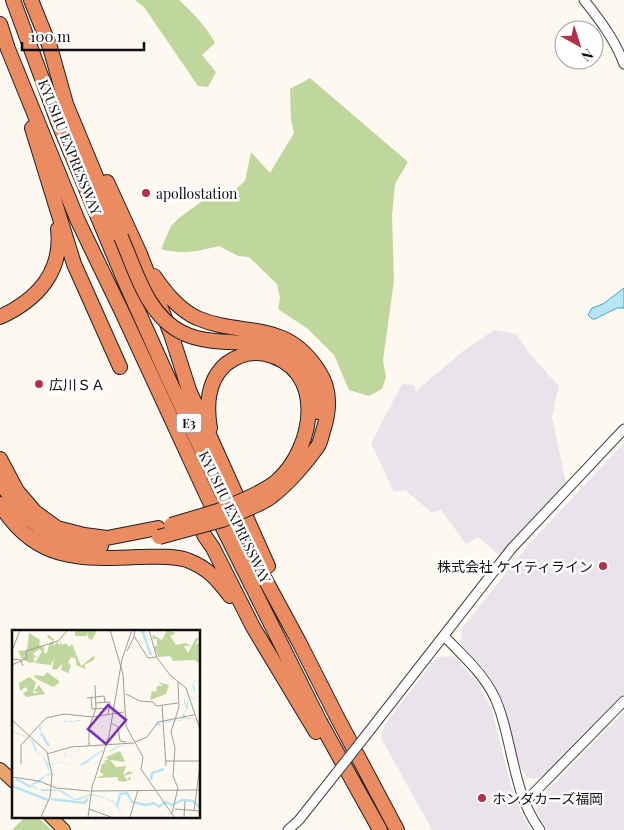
<svg xmlns="http://www.w3.org/2000/svg" width="624" height="830" font-family="'Playfair Display','Noto Sans JP',serif">
  <style>
    .industrial { fill: #eae3ec }
    .forest { fill: #bfd69c }
    .water { fill: #b8e5f2; stroke: #44a5c4 }
    .lines { fill: none; stroke-linecap: round; stroke-linejoin: round }
    .tertiary-casing { stroke: #414141; stroke-width: 11 }
    .trunk-casing { stroke: #1f1f1f; stroke-width: 14 }
    .motorway-casing { stroke: #1f1f1f; stroke-width: 16 }
    .tertiary { stroke: #fff; stroke-width: 9 }
    .trunk { stroke: #eca468; stroke-width: 12 }
    .motorway { stroke: #ea8b62; stroke-width: 14 }
    .tertiary-bridge-casing { stroke: #414141; stroke-width: 11; stroke-linecap: butt }
    .motorway-bridge-casing { stroke: #1f1f1f; stroke-width: 16; stroke-linecap: butt }
    .tertiary-bridge { stroke: #fff; stroke-width: 9 }
    .motorway-bridge { stroke: #ea8b62; stroke-width: 14 }
    .poi-dot { fill: #b52f4a; stroke: #fff; stroke-width: 2 }
    .labels { text-anchor: middle; dominant-baseline: central; stroke-width: 5; stroke-linejoin: round; paint-order: stroke }
    .shield { fill: #fff; stroke: #565656; stroke-width: 1 }
    .shield-label { font-size: 12px; font-weight: bold; fill: #0e0e0e }
    .street-label { font-size: 14px; fill: #0e0e0e; stroke: #fff }
    .poi-label { font-size: 14px; fill: #0e0e0e; stroke: #fff; text-anchor: start }
    .inset-river { fill: none; stroke: #b8e5f2; stroke-width: 2.5 }
    .inset-road { fill: none; stroke: #9e9b96; stroke-width: 1 }
    .view { fill: #7b2cbf; fill-opacity: 0.15; stroke: #7b2cbf; stroke-width: 2.5 }
    .inset-edge { fill: none; stroke: #0e0e0e; stroke-width: 2.5 }
  </style>
  <rect width="100%" height="100%" fill="#fef9f0"/>
  <path class="industrial" d="M494,330L517,334L528,352L559,386L552,417L566,482L502,554H498L478,537L466,544L441,510L432,513L405,490L394,492L371,443L402,384L414,385L416,391L463,351Z
    M624,443V694L544,776L533,779L527,777L521,769L503,701L492,680L483,668L460,644L462,628L530,543Z
    M454,656L478,683L492,710L511,786L520,811L531,830H432L381,738L385,724L437,657Z
    M624,712V830H548L536,811L541,797Z"/>
  <path class="forest" d="M135,0H179C193,13 206,26 215,43L202,55L216,72L208,87L198,86L144,7Z
    M310,78L408,162L395,184L392,216L394,281L383,360L386,377L382,389L369,396L349,390L334,355L308,329L278,309L280,298L277,284L249,257L238,256L219,246C199,251 181,255 161,249L171,226L179,218L209,196L236,189L245,181L251,152L270,173L294,133L291,120L290,89Z
    M26,816H36L52,830H12Z"/>
  <path class="water" d="M624,288V308H617L595,319H592L588,315L592,308L603,304Z"/>
  <g class="lines">
    <g class="tertiary-casing">
      <path id="tertiary" d="M584,0C600,20 615,40 624,64
        M444,636C465,658 489,678 499,708C513,747 514,795 540,830
        M367,734L512,548L624,429
        M525,802L624,701
        M288,830L299,820L330,781"/>
    </g>
    <g class="trunk-casing">
      <path id="trunk" d="M0,769L14,782
        M50,816L64,830"/>
    </g>
    <g class="motorway-casing">
      <path id="motorway" d="M13,0L58,122L126,284L165,371L240,533L299,642L337,717L397,830
        M31,0L50,47L66,104L121,237
        M0,24L8,49L78,221L122,312L208,498L320,722L380,830
        M32,128L74,264L120,367
        M107,182L140,254L171,334L189,390L268,566
        M154,276C165,292 178,309 197,318C244,338 284,318 318,370C330,387 330,408 324,428C322,433 321,441 318,446C307,462 288,484 272,496C266,501 259,504 252,507
        M0,317C37,300 63,272 58,229
        M183,333C226,354 292,324 312,382C316,392 319,402 318,412
        M210,428C206,405 208,380 226,364C238,355 251,351 265,354C327,368 315,447 277,481C269,488 258,493 248,498
        M0,459L17,491L35,512L57,528L84,535L107,538L158,528
        M0,480C15,508 39,534 70,543C80,546 91,545 101,546
        M0,504C34,560 78,560 137,557C153,557 172,555 187,560C208,568 217,579 230,596
        M204,535L213,548L253,627L316,732"/>
    </g>
    <use href="#tertiary" class="tertiary"/>
    <use href="#trunk" class="trunk"/>
    <use href="#motorway" class="motorway"/>
    <g class="tertiary-bridge-casing">
      <path id="tertiary-bridge" d="M330,781L367,734"/>
    </g>
    <g class="motorway-bridge-casing">
      <path id="motorway-bridge" d="M121,237C136,271 147,316 183,333
        M171,525L218,511L248,498
        M159,537L222,520L252,507"/>
    </g>
    <use href="#tertiary-bridge" class="tertiary-bridge"/>
    <use href="#motorway-bridge" class="motorway-bridge"/>
  </g>
  <g class="poi-dot">
    <circle cx="146" cy="193" r="5"/>
    <circle cx="39" cy="384" r="5"/>
    <circle cx="603" cy="566" r="5"/>
    <circle cx="482" cy="798" r="5"/>
  </g>
  <g class="labels">
    <rect class="shield" x="176.5" y="413.5" width="25" height="19" rx="4"/>
    <g class="shield-label">
      <text x="189" y="423">E3</text>
    </g>
    <g class="street-label">
      <text transform="translate(70 147) rotate(68)">KYUSHU EXPRESSWAY</text>
      <text transform="translate(235 517) rotate(64)">KYUSHU EXPRESSWAY</text>
    </g>
    <g class="poi-label">
      <text x="156" y="193">apollostation</text>
      <text x="49" y="384">広川ＳＡ</text>
      <text x="593" y="566" text-anchor="end">株式会社 ケイティライン</text>
      <text x="492" y="798">ホンダカーズ福岡</text>
    </g>
  </g>
  <g transform="translate(12 630)">
    <rect width="188" height="188" fill="#fef9f0"/>
    <path d="M63,0H85L80,10L76,8V2L75,6H63ZM155,0L164,3L158,6L164,15L174,13L179,16H172L176,23L184,8H187L183,15L187,13V33L182,30L161,31L158,26L146,27L142,16H145V9H140L141,5L150,10ZM17,3L28,10L27,15L32,17V23H35L37,14L41,11L35,7L36,5L42,9L41,16L45,12L48,15V10L50,15L54,13L57,17L60,14L69,36L83,25L82,30L72,35L74,39L64,35V29L59,27L56,32L59,36L56,43L49,40L51,33L44,40L40,39L42,28L39,35L23,33L30,21L27,19L21,24L25,27L21,28L23,32L18,33L10,29L6,21L15,20ZM35,42L47,51V53L41,57L23,48L22,45L32,46ZM17,47L24,52L21,63H27L22,61L27,55L33,64L14,67L11,63L16,60L13,57L9,61L8,60L7,53ZM146,52L157,55L154,64L138,70L140,61L144,62L145,56H151ZM108,121L113,132L98,130L104,137L114,136L111,145L117,141L121,143L112,146L115,150L118,146L119,149L112,152L106,151V147L83,148L92,145L88,142L90,134L94,133L91,131L96,130L94,127Z" fill="#bfd69c"/>
    <path d="M183,50V52L180,53L183,58V61L182,62L176,64H175L174,65L172,66L174,77L177,68L179,67L183,69L186,66H187L183,69L177,68L175,81L174,82L172,81L171,82L173,85V88H181L185,89L187,92L181,88L178,89H174L172,88L170,90L168,91H167L164,90L162,91L157,92L151,93L147,92L149,96L143,95L137,105L134,108L116,116L105,117L102,120L96,122L90,121L73,134L66,136L49,132L41,135H36L39,145L33,146L28,152L20,155L28,161L29,159L49,160L63,169L80,164L91,167L101,171L104,174L112,187L101,172L92,168L79,165L67,170H62L47,161H28L20,157L19,155L22,152L38,143L31,128L23,120L20,112L14,107L3,103L0,101L13,106L21,111L28,103L27,98L30,96H41L42,95H43L46,93L48,92H52L53,89L54,92L58,91H63L67,90L69,91L55,92H48L43,95L41,96H30L28,103L21,111L25,121L38,135L48,132H51L53,123V122H54L53,126L57,125H61L64,121L66,119H70V118V119L66,120L61,125L53,126L51,132L66,136L90,120L96,122L105,116H115L133,109L136,106L143,95L145,93L164,90H170L171,82L172,81H175L172,73V66L175,61L173,65L175,64L182,62L180,53Z" fill="#b8e5f2"/>
    <path class="inset-river" d="M130,0L139,25M29,103L37,116M4,149L19,157M139,150L140,143L152,139M0,156L36,170M39,169L72,173L76,169M105,177L108,164L115,163L120,172L134,175L142,173L147,177L153,172L160,175L170,170L181,171L188,178"/>
    <path class="inset-road" d="M98,0L111,44L114,96L131,127L129,139L162,187M123,0L122,6L136,28L144,27M137,0L145,28L158,45L174,58L188,99M0,21L8,0M115,21L122,7M0,29L9,30L11,36M0,35L15,28L14,21L46,11L56,0M114,64L128,71L141,72L144,76L166,73M75,68L92,66L93,72M79,68L80,79L98,78M83,73L98,72L96,85M150,75L154,136M0,90L35,122L40,144L38,167L29,187M99,93L106,97L108,111L114,112M123,112L135,107L146,92L182,85M77,116V98L84,78L83,55M35,124L59,117L122,113M154,131H188M9,134V115L34,88L52,84L81,87L112,82M0,147L27,151L44,158L78,161M79,161L188,160M77,179L99,187M163,179L188,181M182,181L188,135M160,183L166,158L161,146L163,118L159,102L167,77L166,52M76,187L80,157L97,106L110,29L120,0M118,187L126,160M172,187L173,171"/>
    <path class="view" d="M96,75L114,90L94,114L76,99Z"/>
    <rect width="188" height="188" class="inset-edge"/>
  </g>
  <g transform="translate(579 45) rotate(141)"><circle r="24" fill="#ffffff" stroke="#9f9f9f"/>
  <path d="M0-4L9 19L0 12L-9 19Z" fill="#b52f4a"/>
  <text y="-8" font-size="14" font-weight="bold" text-anchor="middle" fill="#0e0e0e">N</text>
  </g>
  <path d="M22 42v8h122v-8" fill="none" stroke="#0e0e0e" stroke-width="2.5"/>
  <text x="30" y="42" font-size="15" fill="#0e0e0e" stroke="#ffffff" stroke-width="4" paint-order="stroke">100 m</text>
</svg>
